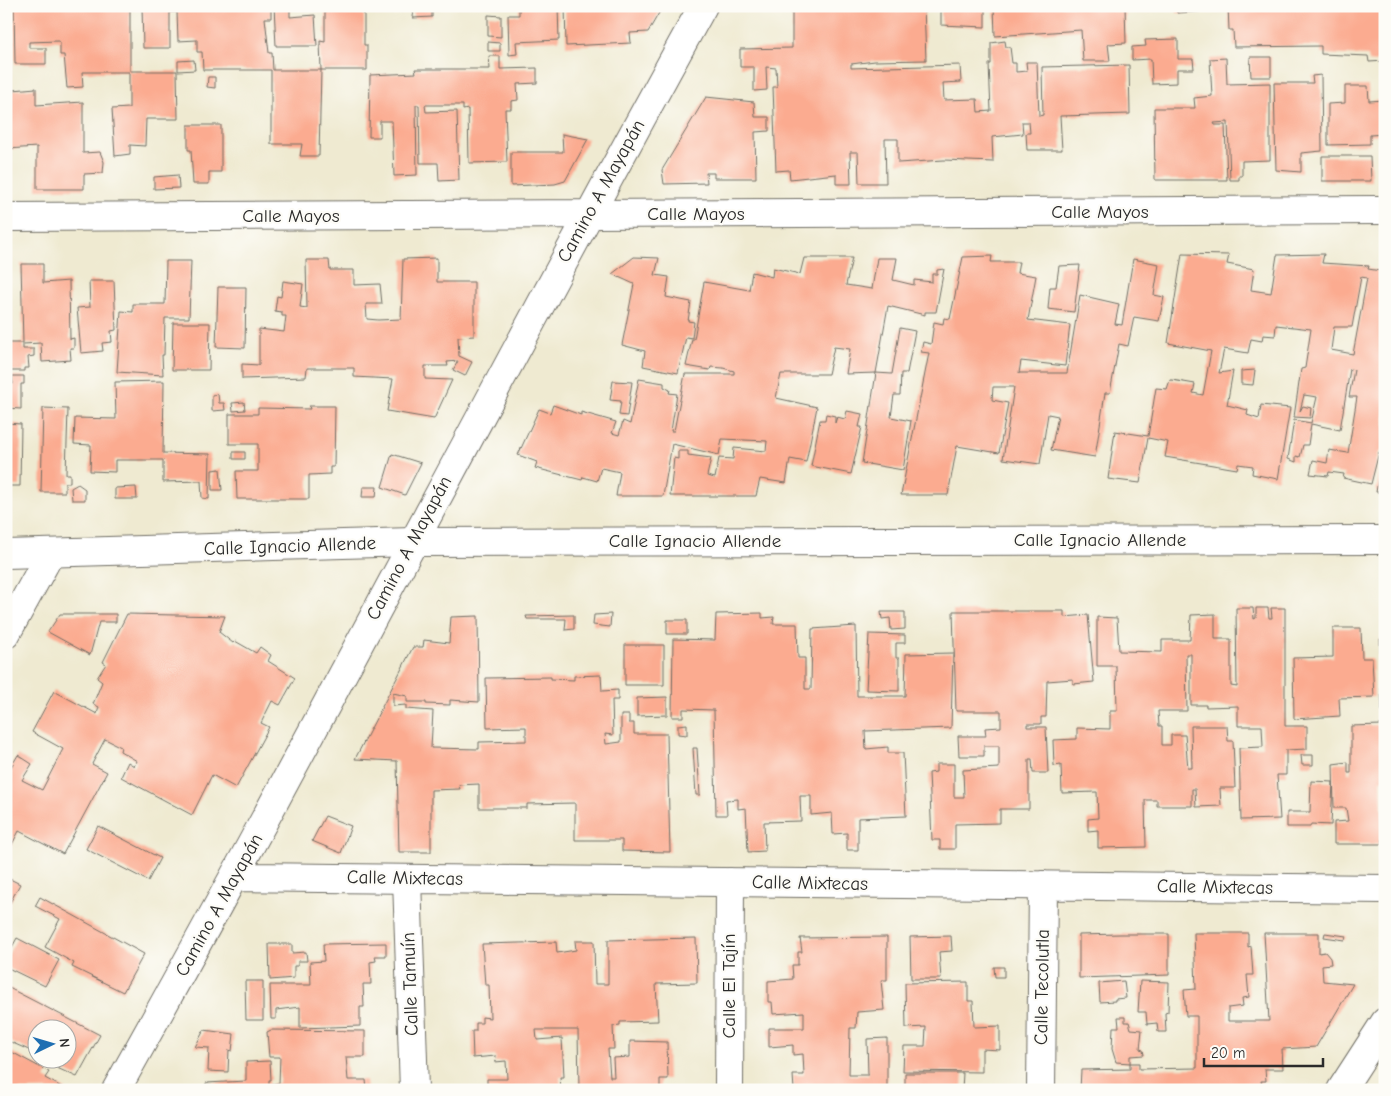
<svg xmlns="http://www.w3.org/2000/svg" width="1391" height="1096" font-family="'Comic Neue',sans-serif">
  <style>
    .building { fill: #fbab90; fill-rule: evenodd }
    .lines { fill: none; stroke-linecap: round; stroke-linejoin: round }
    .street-casing { stroke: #706e65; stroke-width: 30 }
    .secondary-casing { stroke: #706e65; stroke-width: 30 }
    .street { stroke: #fff; stroke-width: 28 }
    .secondary { stroke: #fff; stroke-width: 28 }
    .labels { text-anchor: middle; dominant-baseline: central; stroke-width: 4.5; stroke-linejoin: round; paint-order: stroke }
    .street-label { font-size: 19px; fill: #2b2b2b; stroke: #fdfcf7 }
  </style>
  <rect width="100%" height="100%" fill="#fdfcf7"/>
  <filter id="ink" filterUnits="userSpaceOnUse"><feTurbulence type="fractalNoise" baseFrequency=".02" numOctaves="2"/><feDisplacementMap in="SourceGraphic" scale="10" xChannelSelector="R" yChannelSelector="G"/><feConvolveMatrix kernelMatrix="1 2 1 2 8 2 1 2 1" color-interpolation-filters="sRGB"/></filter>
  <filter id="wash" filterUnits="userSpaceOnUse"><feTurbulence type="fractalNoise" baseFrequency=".0096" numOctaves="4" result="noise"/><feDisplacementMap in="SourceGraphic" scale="20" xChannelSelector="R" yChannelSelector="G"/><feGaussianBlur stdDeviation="1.12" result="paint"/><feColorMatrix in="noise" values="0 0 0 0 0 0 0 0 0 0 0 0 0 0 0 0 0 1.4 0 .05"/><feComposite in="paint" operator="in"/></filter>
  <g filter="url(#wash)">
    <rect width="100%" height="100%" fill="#efead1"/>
    <g id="blocks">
      <path class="building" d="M14,6H130V71H177L178,119H146L145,146L130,145V154L115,156L112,109L129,108V72H82L83,87L67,88L64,55H60V42L58,41L29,42V48H46V64H15Z
        M142,6H271V18H265L269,53H272L273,70H321L319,156H300L302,144H271V70H203L202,52H197V40L178,41L177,12H170V48H143Z
        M274,6H290V17L315,15L317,46H276Z
        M414,6H440V9H432V17L413,18Z
        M519,6H558L559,40L516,42L517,54L509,55L508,15H519Z
        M565,6H663L648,32L630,33L631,43L566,46Z
        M792,6H924L926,60L875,61L851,64V68L960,65L961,82L943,83L944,100L977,99L978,112L991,111L989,64H991V43L1005,41L1006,47H1010L1012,63H1016V72L1027,71L1026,62H1037L1039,116L1043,115L1042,67L1129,65L1130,114L1060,116L1062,150H1027L1026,133H1030L1029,122H1022L1023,134L992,137L993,162L944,160L898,163V139H885L886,183H859L858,152H850L851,184H836V174L790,179L789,170L776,171L773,87H777L776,68L766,67L767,90L754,91V67H740V49L792,48Z
        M941,6H985V27L941,25Z
        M994,6H1125L1126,43L1108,44L1110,61H1083L1081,30L995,36Z
        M1177,6H1225V10L1177,13Z
        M1228,6H1385V61L1369,62L1368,56L1321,54V46L1234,47L1233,30H1229Z
        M325,10H364V45H367V70H321L320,41L325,42Z
        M488,15L501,16V37L488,36Z
        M1178,39V59H1193L1194,69H1177V83L1152,84L1151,59L1132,60V47L1146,46L1145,40Z
        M488,42L500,43V51H488Z
        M489,56H500V69L537,68V83L517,84L518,100L511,101V109H505L507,162L469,163L468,109L463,110V105H425L426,112L457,111L459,180L439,181L438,163H420L419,105H416L417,175L394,176L392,121H380V137H369L370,75L416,73L415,69H490Z
        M1250,57H1271V77H1251Z
        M1226,58L1227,84L1270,83V160L1242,161V176H1239V180H1230L1228,122L1214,123L1215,125H1225L1227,180H1155L1154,108H1195L1194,98L1212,96L1210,59Z
        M194,60L195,70L178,71V61Z
        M1321,75L1322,151L1301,153V172L1276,170L1274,83H1313L1312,76Z
        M208,77H215V88L207,87Z
        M1345,86H1368L1369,101L1385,100V134L1370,135V144L1328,145V104L1345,103Z
        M36,88V105L83,102V153L100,152L104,162L103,173L84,174V189H37V147L7,149L6,94L13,93V90Z
        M706,97L754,102L755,117H769V131L755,132L756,178H714V173H706L707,183L664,184L662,170Z
        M188,125H221V172H209V184H193L191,150H188Z
        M562,134L588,139L565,181L555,184L511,186V152H563Z
        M1322,156H1370L1371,181H1322Z
        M178,175L179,188L154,189V177Z
        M1182,254L1229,255L1227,264L1254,269L1251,290L1271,293L1277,255L1324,254L1322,263L1369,266L1368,269L1381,271L1379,281L1385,282V445L1384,451L1379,452L1371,484L1343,478L1344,474L1329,472L1328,476L1310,474L1313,460L1327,463L1329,450L1348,453L1357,397H1349L1354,370L1350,369L1340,430L1311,424L1308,445H1303L1300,457L1296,456V462L1288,459L1294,420L1311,423L1317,397L1304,395L1300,411L1303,406L1311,408L1310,418L1294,417L1301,369L1305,368L1311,329L1276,325L1275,336L1263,335L1262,341L1251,339L1248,353L1224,349L1219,373L1233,371L1227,405L1248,410L1247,415L1259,419L1261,405L1290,408L1278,479L1252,474L1253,466L1238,464L1237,469L1165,457L1168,442L1148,438L1140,483L1108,479L1115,431L1148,436L1156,388L1167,389L1170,380H1172L1195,384L1193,393L1203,395L1211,351L1168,343ZM1361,277L1367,278L1353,354L1331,350L1334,327H1352Z
        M992,256L991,262H1019L1017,273L1036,276L1028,320L1070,325L1065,366L1021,361L1019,373H1067L1080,295L1119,304L1115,324L1122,325L1133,259L1159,264L1154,295L1164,297L1159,321L1134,317L1128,346L1119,344L1110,393H1105L1095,457L1051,450L1058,416L1048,414L1040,464L1003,459L1014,387H993L992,400L1008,403L999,453L957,446L948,495H901L929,353L921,352L923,342L931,344L934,322L943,324L944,318L950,319L963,257Z
        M634,257L659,258L655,275L669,277L666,297L691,302L688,321L694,322L692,338L686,337L678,373L643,366L645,351L622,345L634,284L612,274Z
        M437,258V282H474V336L458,337L459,356L472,362L465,376L453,370L458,361L447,362L448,366H425V379L452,380L434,419L387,411L393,379L354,377V368H307L306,377L242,379V364L259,365V329L284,332L286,316H282V312L275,311L277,296L281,297L283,281L303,284L300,307L307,308L306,260H329L330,270H354V285L380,284L382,304H366L367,319L378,320L401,319L403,259Z
        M804,258H852L846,285L872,289L877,258H897L893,280L914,285V280L932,282V274H937V270L944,269L936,312H925V315L888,306L876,373L846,374L850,349L834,347L828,374H781L776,398L817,407L806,462L790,459L786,483L760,479L756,496H670L674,458L678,459V451H688V455L711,458L707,476L715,478L719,458L733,459L734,448L766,451L767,441L722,439L719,455L672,444L663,496H616L620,472L601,468L597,481L583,477L582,480L535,468L537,462L518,455L539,409L550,413L553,405L581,415V412L616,422L612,433L619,435L623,421L630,424L639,379L664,383V387L670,390L669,393L677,394L671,431H674L685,374H734V371L723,368L711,367L710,370L686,366L692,339H694L704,282L749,290L752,272L772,277L773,268L800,274Z
        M166,261H191L189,318H165L164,355H162L163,375L117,372L121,311L133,312V304H165Z
        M21,264H43V283L69,281L70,339L74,338V348H70L71,360L42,362L41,343L23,344V349H34V356L28,357L29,368H24V371H6V343H23Z
        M1080,265L1074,312L1048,309L1050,287H1056L1059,266Z
        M89,281H114L116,330L111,331L112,342L102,343L103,351L81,353L77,308L90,307Z
        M218,287H246L245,348L216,347Z
        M173,323H210L209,370H172Z
        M900,328L915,331L907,373H901L900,395H894L891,417L911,421L903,470L862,463L876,373L892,374Z
        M1255,370L1253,385L1241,384V371Z
        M12,376H24V384H21V409L6,408V384H13Z
        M164,381L163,453L210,454L209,499L202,498L201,481L163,482V460H115V472L90,471L91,445L74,444L75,418L116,419L115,382Z
        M613,381L632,382L627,416L619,415L621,401L610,400Z
        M218,394L219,403H224L225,410L212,411V395Z
        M244,402L245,410L233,411L232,403Z
        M309,406H335L334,467H330V474L309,475V499H237L236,471H258V444H229V414H258V408L310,409Z
        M43,408L68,409L66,474H70V483H65V492H41Z
        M847,411L862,414L859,427H862L851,474L811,466L820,420H825L826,414L835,416V423L837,417L845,419Z
        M6,423L21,424L20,486H6Z
        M1384,451L1385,492H1376Z
        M233,452H245V459H233Z
        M392,454L421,463L405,495L382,487Z
        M220,469L222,490H212V470Z
        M78,484L85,489V500H72L71,488Z
        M136,487L137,499H115V488Z
        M363,487H377L376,497H362Z
        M1236,608H1253L1254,619L1256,618V608H1268L1269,618H1272L1271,608H1285V726H1307V749L1286,750V775H1277L1280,819L1241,820L1239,748L1263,747L1262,726H1238V706L1206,707V705H1191V654H1186L1187,711H1158L1159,726H1162V745H1171V735H1185L1188,768H1192L1191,726H1227L1228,741H1233L1235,788H1220L1221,806L1196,807L1195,789H1192V806H1157V800H1145L1146,847L1098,848V830L1088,831V819L1098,818L1097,792L1062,793L1061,765L1054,766L1053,740L1077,739V728L1110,729V711H1117L1116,666H1097V617L1117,618L1119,651L1162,652V640H1190L1191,615L1215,614V639H1231V686L1237,687Z
        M953,611H1064V617L1088,615L1094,682L1073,684V679L1047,681L1046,717H1041V724H1027V727H1046L1048,773H1033L1032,759H1029V809H1000V823L955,824V849H940V840H932L929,773L936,772V764H954V797H964L963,770L999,768V746H984V756H959L958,736H986L985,728L1001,727V711H956Z
        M881,612H905V629L891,630L890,618L882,619Z
        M762,613V618L774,617L773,624H797L798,658H805V689H811L812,629L856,626L857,696H905L906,654L953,653L951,728L865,731L866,749L888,747V753H903L906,816L858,818V850H847V833L833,834L832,813L811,815V796H800L801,821L764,822L765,851L748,852L746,808L738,809V799L726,800L727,815H716L714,710L683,709V717H672L673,639L715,640L716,614Z
        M60,614H116V622H99L90,655L48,632Z
        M127,614L225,616L219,632L233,643L235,641L256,653L260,647L271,655L268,661L295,678L280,705L272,701L261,723L269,727L236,788L212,775L192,815L121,777L128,762L134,766L137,761L120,751L121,747L105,739L92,764L107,772L63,854L19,831L6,856V771L8,772L18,755L32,764L22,780L42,790L63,749L32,732L54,691L97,714L99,707L93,704L102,682L97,678L106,664L103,662Z
        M611,614L610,627L593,625L594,615Z
        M574,615V629L565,630L566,619H527L526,616Z
        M478,616L479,702L450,700V705L426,704V702H407V696L393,693V706L406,705V709L433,711L431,748L479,749V742L526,741V727L487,728L486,678L551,677V679L574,680V676L601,675L602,691L618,690V700H612L613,735L605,734L606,744L621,742V715H629V723H634V734H667L670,852L622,851V840H575V803L527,804V808H479V784L459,785L460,789L431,790V852H399L397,761L355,759L413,647H423L424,640L449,643L451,617Z
        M667,620H687V634H667Z
        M1333,628H1361L1362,658H1372L1374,697L1339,698L1340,716L1294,719L1293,658L1333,657Z
        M869,634L905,635V643H896V658H899V691L866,690Z
        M1380,639H1385V746H1381L1385,748V780H1381L1383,844H1334V822L1348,821L1346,808H1334L1333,764L1348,762V773H1351V726L1382,725Z
        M625,645H664V685H625Z
        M667,697V715L637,716V698Z
        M687,724V735L678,734V725Z
        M693,748H697L700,795H696Z
        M1301,755H1313V765H1302Z
        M1311,781L1333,782L1331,825L1311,824L1310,827H1287V812H1310Z
        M325,816L351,826L341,853L312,841Z
        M98,826L160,858L148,881L86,849Z
        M6,877L20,884L6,910Z
        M40,897L144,954L123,992L72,967L74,963L45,947L60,919L35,906Z
        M1194,933H1248V947L1251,946L1253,975H1247L1249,997L1242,998L1243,1006L1228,1008V1021H1269L1264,933H1319V953L1325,952L1330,958L1331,964L1322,965L1323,981L1353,984L1316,1047L1282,1049L1283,1069H1265L1266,1081H1261L1263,1090H1080L1081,1070L1130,1069V1063H1139V1069L1197,1068V1016H1186L1184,990L1196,989Z
        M1325,933L1346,936L1345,940L1324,937Z
        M1120,934H1169V975L1079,978V935Z
        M951,936L952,951L939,952L941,979H911L910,937Z
        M887,937V980H881L884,1010L857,1012L856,1028H850L849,1075H868L867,1039L887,1038V1090H794L793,1075H804L803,1054L793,1055V1045L769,1047V1028H804V1012L773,1014L772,1002H768V981L793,979L792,965H798V952H802L800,938Z
        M17,938L59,960L45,986L6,967V958Z
        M696,938L697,983L656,984L658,1021L620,1022V1025L613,1026L614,1049H608L610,1077H614L613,1058L630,1057V1041L667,1042L668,1079H660V1090H579L578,1030H536L537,1040L562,1038L564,1077H560L561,1090H487V1079H507L506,1061L495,1062L496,1056L473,1058L472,1031H476V1023H482V1017L490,1018L489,985H485L482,944L556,942L557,953L576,950L575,941H594L595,984H608V940Z
        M386,943V956H375L376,961L370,962L371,984H363L364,1007H360V1026L300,1028V1007L276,1010V1019H271L270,985H311L310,962L324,961L323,944Z
        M269,944H292V953L306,952L307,961H298V966H294V978L270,980Z
        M994,967H1004V977H995Z
        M245,981H263V1020H246Z
        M1124,981L1126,998L1115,999V1001L1100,1002L1099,983Z
        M1140,981L1169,982L1168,1012L1165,1013L1166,1032H1158L1157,1023L1147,1024L1146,1012H1138Z
        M968,982V1001H973L974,1027L1000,1026V1050L982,1049V1072L903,1071L904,1046H925L926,1027L906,1028L905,983Z
        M9,988L100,1035L77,1077L35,1058H68V1028H38V1054L6,1040V993Z
        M1118,1017H1125V1022H1129L1131,1029L1142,1030L1140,1049L1143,1050L1144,1055L1130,1056V1063L1116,1062L1112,1049L1113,1027H1119Z
        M204,1030L234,1034L232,1051L229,1050L228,1072L208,1071L209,1048L195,1047Z
        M271,1030L365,1031V1057H346L348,1080H366L367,1090H272V1084L279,1083L280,1057H269L267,1032Z
        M6,1049L49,1072L45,1078L67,1090H6Z
        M270,1061L271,1080H269V1090H206V1083L246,1081V1062Z
        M905,1073H963L962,1090H905Z"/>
    </g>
  </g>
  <g filter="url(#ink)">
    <use href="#blocks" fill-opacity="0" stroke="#706e65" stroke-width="1"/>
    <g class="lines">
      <g class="street-casing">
        <path id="street" d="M6,217L1385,210
          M6,634L50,554
          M236,877L1385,889
          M407,879L414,1090
          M116,1090C317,731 504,366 703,6
          M729,1090L730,882
          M1041,1090L1043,885"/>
      </g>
      <g class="secondary-casing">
        <path id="secondary" d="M6,554L412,542L1385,540
          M1341,1090L1385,1022"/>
      </g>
      <use href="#street" class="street"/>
      <use href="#secondary" class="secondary"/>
    </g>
  </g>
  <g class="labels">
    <g class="street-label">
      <text transform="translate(601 191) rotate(-61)">Camino A Mayapán</text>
      <text x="1100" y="212">Calle Mayos</text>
      <text x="696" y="214">Calle Mayos</text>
      <text x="291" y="216">Calle Mayos</text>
      <text x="1100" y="540">Calle Ignacio Allende</text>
      <text x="695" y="541">Calle Ignacio Allende</text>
      <text transform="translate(290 546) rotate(-2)">Calle Ignacio Allende</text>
      <text transform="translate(409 548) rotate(-62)">Camino A Mayapán</text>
      <text transform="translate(405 878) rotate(1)">Calle Mixtecas</text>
      <text transform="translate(810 883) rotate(1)">Calle Mixtecas</text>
      <text transform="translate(1215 887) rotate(1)">Calle Mixtecas</text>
      <text transform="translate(219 905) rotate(-61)">Camino A Mayapán</text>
      <text transform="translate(410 984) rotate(-92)">Calle Tamuín</text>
      <text transform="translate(729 986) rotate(-90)">Calle El Tajín</text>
      <text transform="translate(1042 987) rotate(-89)">Calle Tecolutla</text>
    </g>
  </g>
  <rect width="1391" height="1096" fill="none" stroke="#fdfcf7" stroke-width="25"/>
  <g transform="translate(52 1044) rotate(85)"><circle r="24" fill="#fdfcf7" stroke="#a9a8a5"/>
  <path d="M0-4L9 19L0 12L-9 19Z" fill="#1f6fb2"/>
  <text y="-8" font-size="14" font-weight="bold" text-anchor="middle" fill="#2b2b2b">N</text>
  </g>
  <path d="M1204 1058v8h119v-8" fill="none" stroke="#2b2b2b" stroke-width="2.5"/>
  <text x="1211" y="1058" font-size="15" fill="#2b2b2b" stroke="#fdfcf7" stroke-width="4" paint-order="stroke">20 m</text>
</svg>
